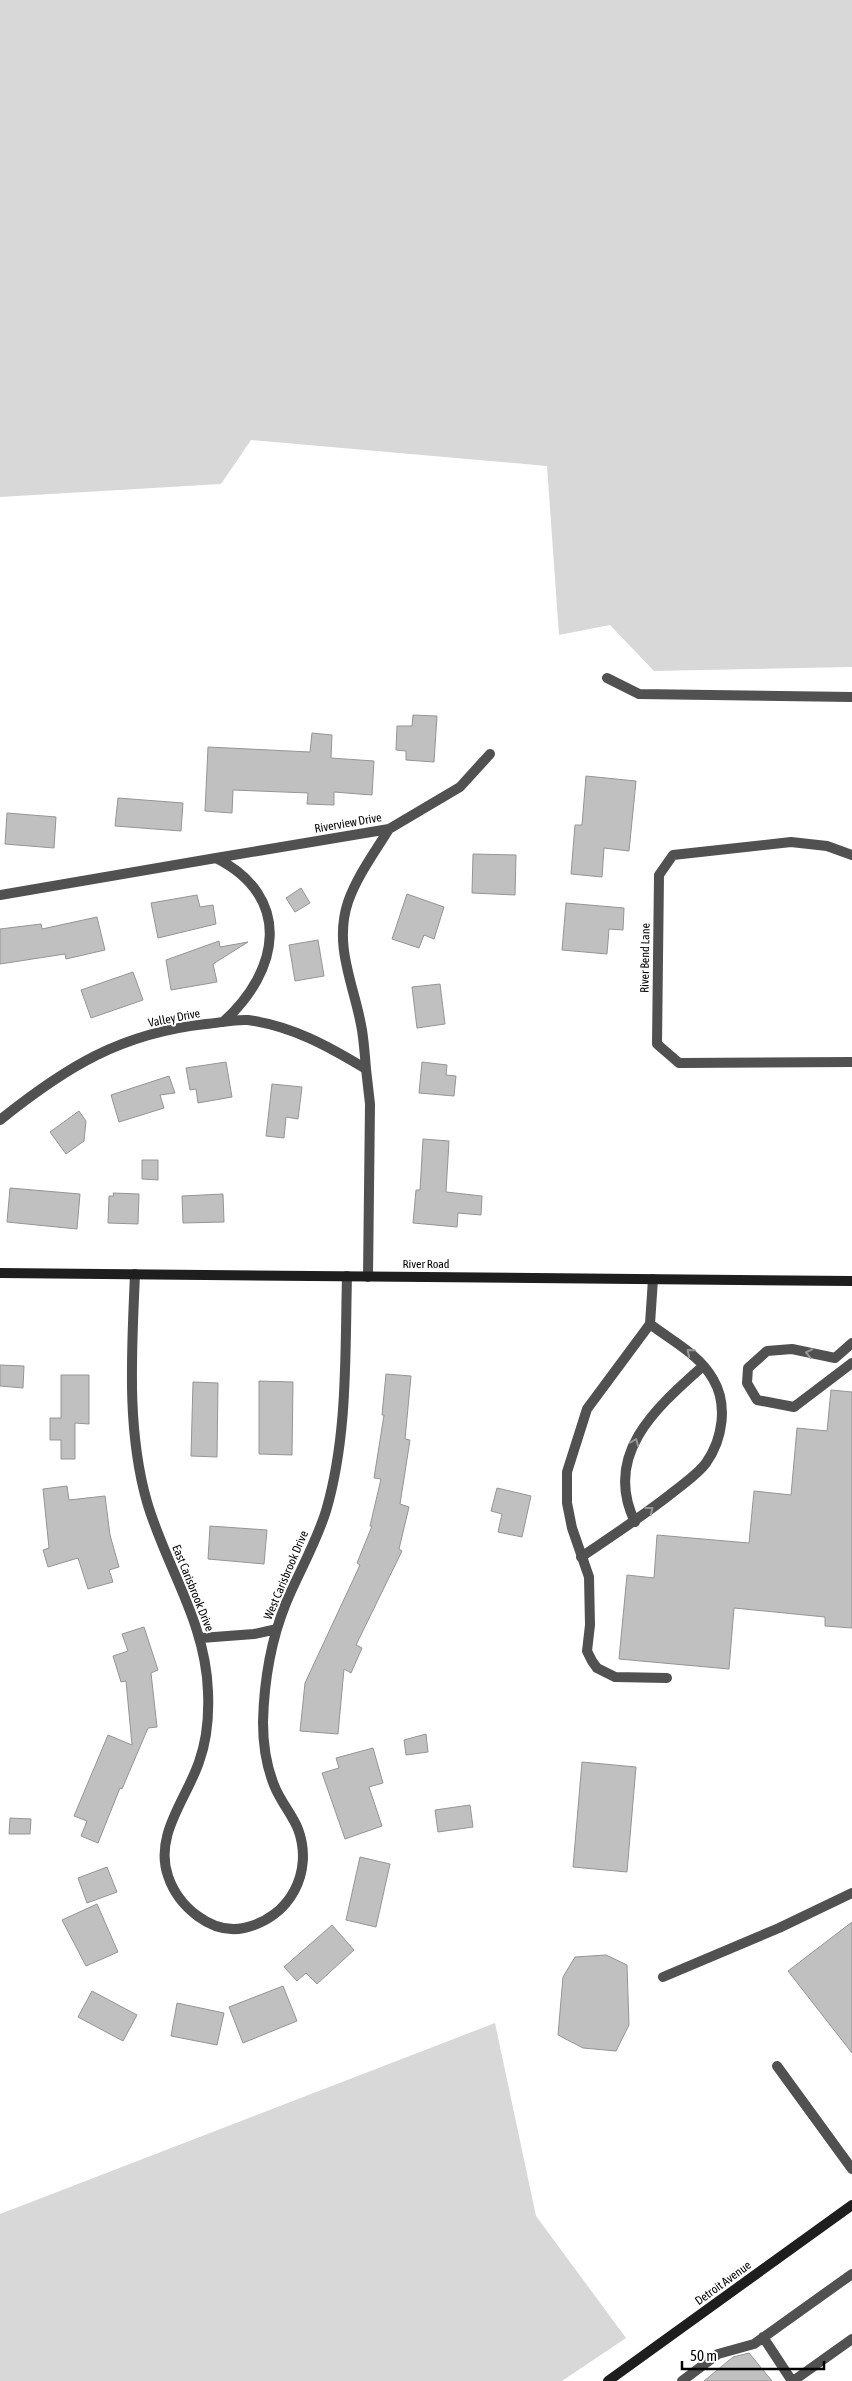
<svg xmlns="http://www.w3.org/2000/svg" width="852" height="2381" font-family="'Asap Condensed',sans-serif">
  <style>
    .green { fill: #d8d8d8 }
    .building { fill: #c0c0c0; stroke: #959595 }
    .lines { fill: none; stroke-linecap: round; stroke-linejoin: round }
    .lane { stroke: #515151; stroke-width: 10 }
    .street { stroke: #515151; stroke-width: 10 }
    .secondary { stroke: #1e1e1e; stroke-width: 10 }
    .oneway { stroke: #979797 }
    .labels { text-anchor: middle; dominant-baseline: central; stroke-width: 4; stroke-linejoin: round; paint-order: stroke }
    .street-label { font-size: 12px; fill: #000; stroke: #fff }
  </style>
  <rect width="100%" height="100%" fill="#fff"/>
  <path class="green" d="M0,0H852V667L654,671L610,625L559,635L547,466L251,440L221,484L0,497Z
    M495,2023L536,2216L626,2338L562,2381H0V2214Z"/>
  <path class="building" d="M413,715L437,716L434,762L406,760V751L396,750L397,726H412Z
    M312,733L332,735L331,758L374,761L372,795L334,792V805L307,804L308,793L233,790L232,813L205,811L208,747L310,752Z
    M586,776L636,781L629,851L604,848L602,877L571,874L575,825H582Z
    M118,798L183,803L181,831L115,826Z
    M7,813L56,817L54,848L5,844Z
    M473,854L516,855L515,895L472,893Z
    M301,888L310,903L295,912L286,898Z
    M407,894L444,907L434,939L424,935L419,948L392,939Z
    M197,895L200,907L213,905L216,924L158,938L151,903Z
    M566,903L624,908L623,930L609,929L607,954L562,950Z
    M97,917L105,950L66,959L65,954L0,964V929L41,924L42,929Z
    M318,940L324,976L295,981L289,945Z
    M219,941L220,947L248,942L213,964L217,982L171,990L166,960Z
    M133,972L143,1000L91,1018L81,990Z
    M440,984L445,1024L417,1028L412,987Z
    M226,1062L232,1097L198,1103L196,1089L190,1090L186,1068Z
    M422,1062L447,1065L446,1075L456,1076L454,1096L419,1093Z
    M169,1076L175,1093L160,1095L164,1108L119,1122L111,1095Z
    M272,1084L302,1087L298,1119L286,1117L284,1138L266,1136Z
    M79,1111L86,1121L84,1141L66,1154L50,1132Z
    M423,1139L449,1141L446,1192L482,1196L481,1215L458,1213L457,1227L413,1223L416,1190H420Z
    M142,1160H158V1180L142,1179Z
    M10,1188L80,1194L77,1229L7,1222Z
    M113,1193L139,1194L138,1224L108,1223L109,1196H114Z
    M223,1194L224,1222L183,1223L182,1196Z
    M0,1365L24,1366L23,1388L0,1386Z
    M386,1374L411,1376L405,1439L410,1440L400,1504L409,1507L399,1549L402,1551L356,1645L362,1648L351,1673L344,1669L338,1734L300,1731L305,1683L360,1565L357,1563L372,1526H370L381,1479L374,1478L384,1415H382Z
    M61,1375H89V1424L75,1423V1459H61V1440H50V1418H61Z
    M259,1381L293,1382L292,1455L259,1454Z
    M193,1382L218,1383L217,1457L191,1456Z
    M831,1390L852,1392V1628L825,1626V1617L734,1608L729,1669L619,1659L627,1575L654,1578L657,1535L749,1543L754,1491L791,1495L797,1428L827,1431Z
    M67,1486L69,1500L105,1496L110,1535L119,1567L109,1570L113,1582L88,1589L78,1558L48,1567L43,1550L49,1548L43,1489Z
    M497,1488L531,1496L522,1537L498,1532L502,1514L491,1511Z
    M210,1526L267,1530L264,1564L208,1559Z
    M144,1627L158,1670L151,1673L157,1727L148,1728L122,1789L120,1788L98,1843L81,1836L87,1821L74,1816L108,1735L132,1745L126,1681L121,1682L113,1656L128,1651L122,1634Z
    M426,1734L428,1752L406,1755L404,1740Z
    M373,1748L383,1783L369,1787L382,1826L345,1839L322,1773L339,1768L336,1758Z
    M582,1762L636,1767L627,1872L573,1867Z
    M470,1805L473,1827L438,1832L435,1810Z
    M10,1818L31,1819L30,1834H9Z
    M360,1857L390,1864L376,1927L346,1920Z
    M107,1867L117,1892L87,1903L78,1878Z
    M97,1904L118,1952L86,1966L62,1920Z
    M852,1922V2053L788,1971Z
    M332,1925L354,1950L317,1984L306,1973L297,1981L284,1967Z
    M606,1955L627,1965L629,2025L616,2051L583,2048L558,2035L563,1977L575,1957Z
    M283,1986L297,2021L243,2043L229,2007Z
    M92,1991L137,2015L123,2041L78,2017Z
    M177,2003L224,2013L217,2045L171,2036Z
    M749,2353L772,2381H704L733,2357Z"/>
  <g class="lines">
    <path class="lane" d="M653,1279L650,1324L587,1409L567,1472V1503L572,1528L589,1577L590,1625L587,1651L592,1661L597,1668L615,1677L667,1678
      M852,1343L835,1358L792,1349L767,1351L748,1368L747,1383L757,1400L794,1407L852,1363
      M635,1522C602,1454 657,1407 703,1366
      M581,1557C612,1536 643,1516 672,1493C683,1484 698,1474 706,1463C723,1439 728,1404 713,1379C699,1354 672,1341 650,1324
      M663,1977L779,1928L852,1893
      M777,2066L852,2169
      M763,2337L792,2381
      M682,2381L718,2354L754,2344L852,2274
      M793,2381L852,2339"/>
    <path class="street" d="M607,678L639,694L852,697
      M852,855L827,846L791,842L673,855L659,875L657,1044L679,1063L852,1062
      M216,858L389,829L460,787L490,754
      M0,895L216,858C293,897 280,971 223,1022
      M366,1069C365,1056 364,1043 362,1030C355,987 333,947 348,902C357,876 375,852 389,829
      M0,1120C66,1067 121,1033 206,1024C219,1023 235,1019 248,1020C292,1026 328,1046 366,1069L370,1104L368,1277
      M135,1274C132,1348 126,1429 147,1502C166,1567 206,1622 208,1692C209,1715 207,1740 199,1762C186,1800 154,1835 168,1876C178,1906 211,1935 244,1928C290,1918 314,1872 298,1829C292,1814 280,1801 274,1785C266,1765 263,1744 263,1722C264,1682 271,1640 286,1603C299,1572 316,1543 326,1511C348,1436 345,1354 347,1276
      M201,1638L254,1634L277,1629"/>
    <path class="secondary" d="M0,1273L852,1281
      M608,2381L852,2205"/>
  </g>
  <defs><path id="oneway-chevron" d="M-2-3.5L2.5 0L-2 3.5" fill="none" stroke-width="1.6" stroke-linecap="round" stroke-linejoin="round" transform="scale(1.25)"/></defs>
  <g class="oneway">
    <use href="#oneway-chevron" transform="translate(690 1352) rotate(-140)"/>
    <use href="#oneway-chevron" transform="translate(809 1353) rotate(-168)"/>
    <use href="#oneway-chevron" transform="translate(635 1442) rotate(-67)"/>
    <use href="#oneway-chevron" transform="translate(650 1510) rotate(-38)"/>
  </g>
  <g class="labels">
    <g class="street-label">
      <text transform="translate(348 823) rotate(-10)">Riverview Drive</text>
      <text transform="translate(645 958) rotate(-89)">River Bend Lane</text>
      <text transform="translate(174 1018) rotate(-11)">Valley Drive</text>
      <text x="426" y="1264">River Road</text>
      <text transform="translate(286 1575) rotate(-67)">West Carisbrook Drive</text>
      <text transform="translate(193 1588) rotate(68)">East Carisbrook Drive</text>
      <text transform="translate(723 2283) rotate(-36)">Detroit Avenue</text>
    </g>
  </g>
  <path d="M682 2361v8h142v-8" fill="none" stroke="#000000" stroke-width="2.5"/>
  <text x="690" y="2361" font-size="15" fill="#000000" stroke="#ffffff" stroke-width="4" paint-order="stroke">50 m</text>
</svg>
